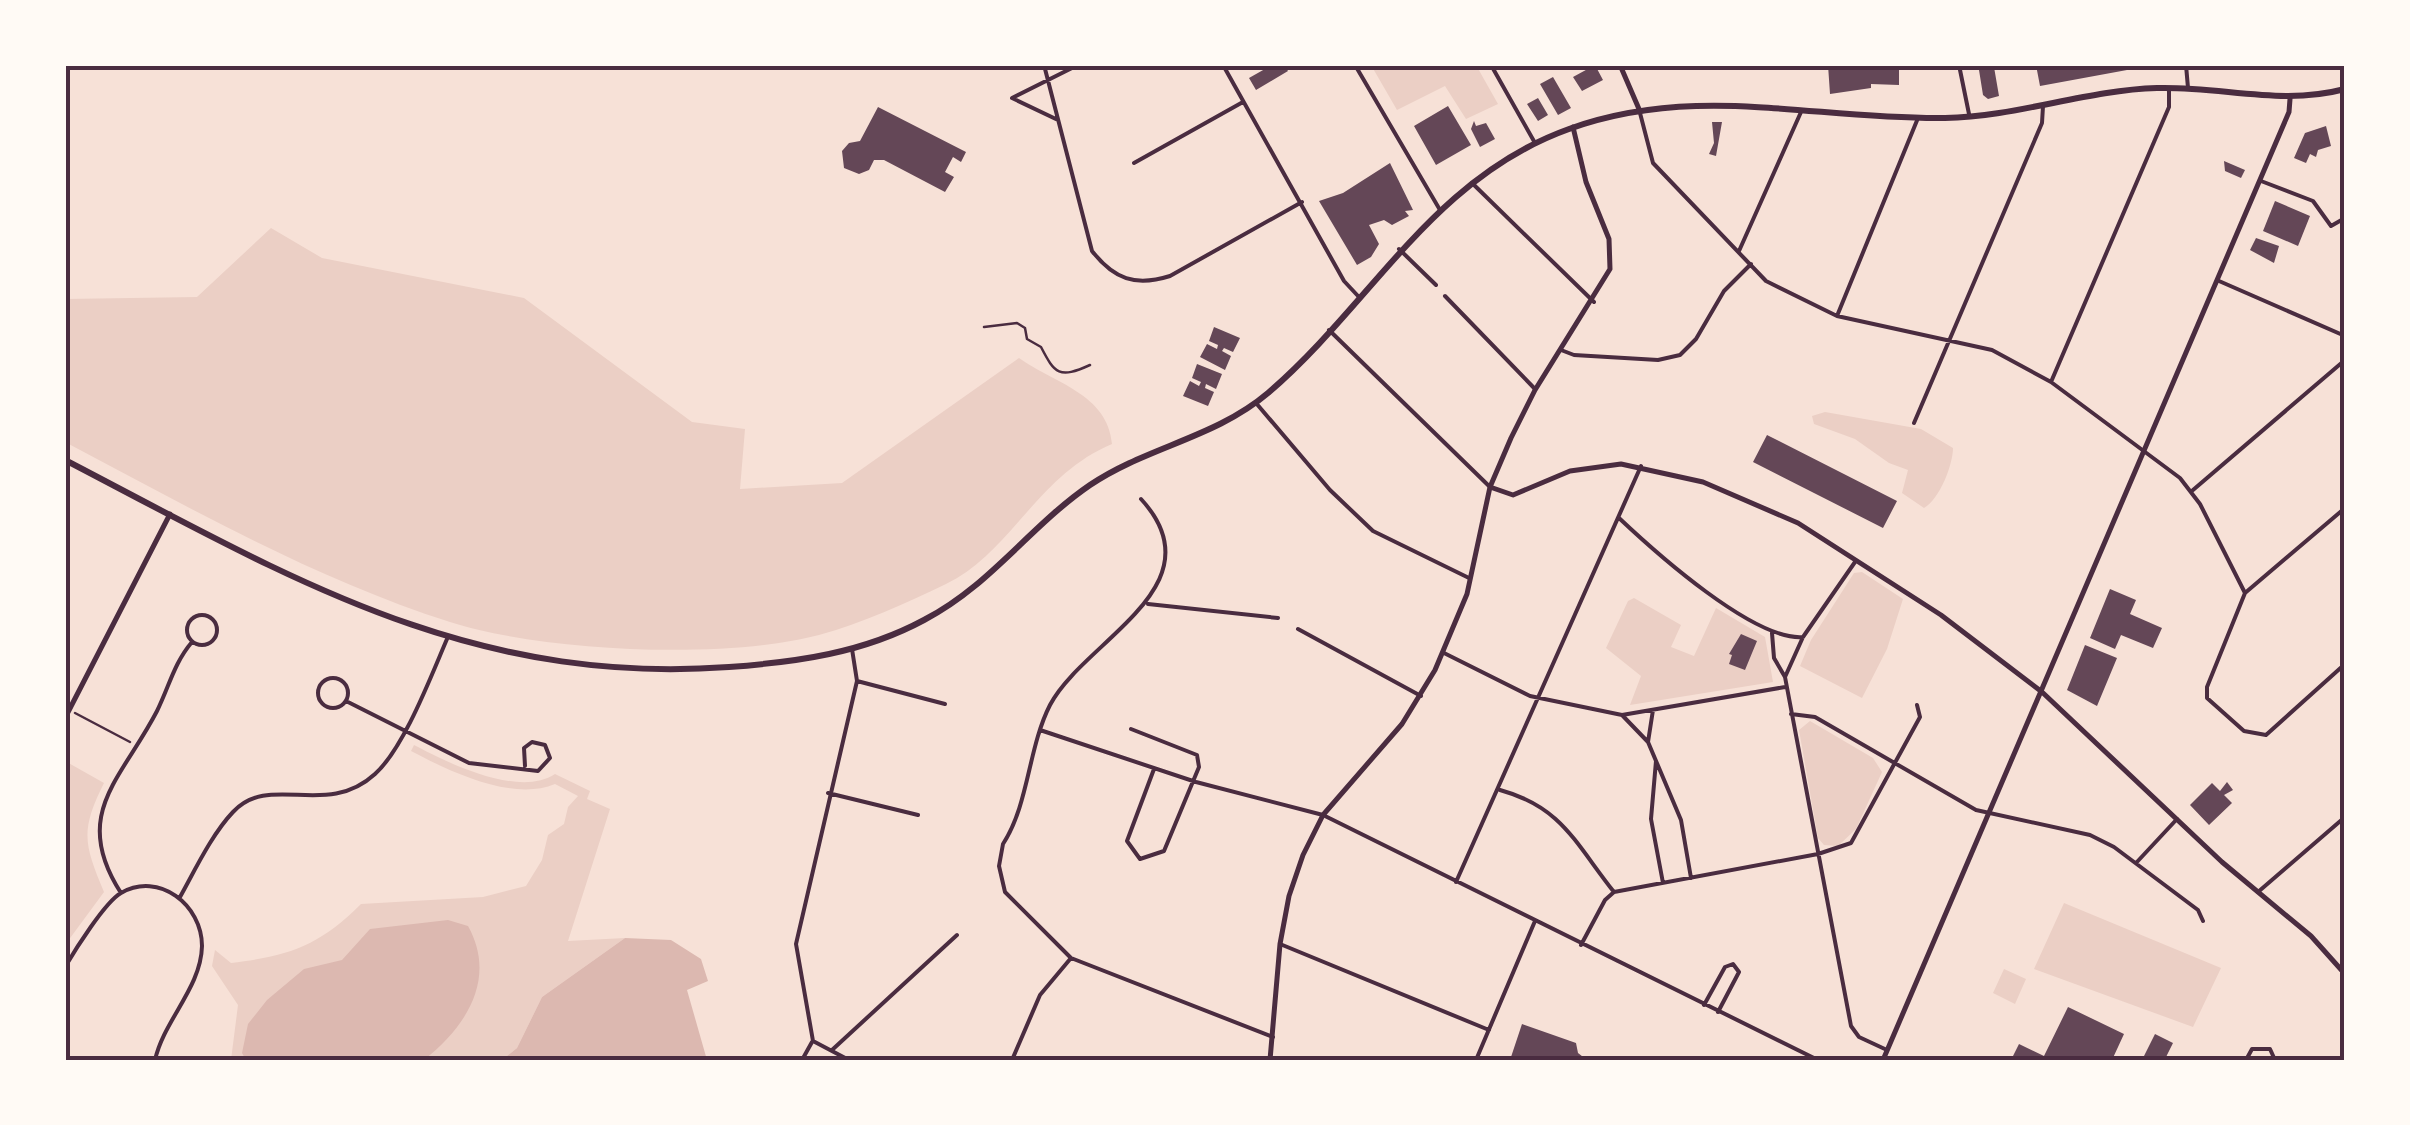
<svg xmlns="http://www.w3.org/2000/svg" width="2410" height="1125" font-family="'Public Sans',sans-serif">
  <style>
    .green { fill: #ebcfc5 }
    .water { fill: #dcb8b0 }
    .building { fill: #644757 }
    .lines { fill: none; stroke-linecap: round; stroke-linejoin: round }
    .path { stroke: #4a2c40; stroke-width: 2.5 }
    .minor { stroke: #4a2c40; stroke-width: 4 }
    .tertiary { stroke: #4a2c40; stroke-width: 5 }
    .secondary { stroke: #4a2c40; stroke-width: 6 }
    .neatline { fill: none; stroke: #4a2c40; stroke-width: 4 }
  </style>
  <rect width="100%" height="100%" fill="#f7e1d7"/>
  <path class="green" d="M1371,65H1476L1498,104L1466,119L1445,86L1397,110Z
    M271,228L322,258L524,298L692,422L745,429L740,489L842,483L1019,358C1054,383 1108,394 1112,444C1036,476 1012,552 946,584C904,604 863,623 819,635C724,660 544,652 450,622C315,579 190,508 65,442V299L197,297Z
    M1825,412L1921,429L1953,448C1953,464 1940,499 1924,508L1902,493L1908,470L1889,463L1855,439L1814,424L1812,416Z
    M1862,572L1903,599L1887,649L1862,698L1800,666L1811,640L1854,573Z
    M1634,598L1681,625L1671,647L1694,656L1716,608L1765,637L1773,682L1630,705L1641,676L1606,648L1628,601Z
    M1810,721L1873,758L1882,772L1856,829L1838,846L1824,845L1818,838L1799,730Z
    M414,745C448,763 519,798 555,774L590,791L587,799L610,809L568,941L625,938L542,997L517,1048L502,1060H231L238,1005L212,966L215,950L231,963C289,956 319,946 361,904L483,897L526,886L542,860L548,835L564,824L568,807L578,796L555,784C512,802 449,771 411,751Z
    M65,761L104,783C80,831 84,844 104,892L65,945Z
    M2064,903L2221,968L2193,1027L2034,969Z
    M2004,969L2026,979L2015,1004L1993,993Z"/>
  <path class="water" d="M448,920L468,926C497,978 467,1026 424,1060H246L242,1053L248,1024L267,1000L304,969L342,960L370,929Z
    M625,938L671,940L701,959L708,981L687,990L707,1060H502L517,1048L542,997Z"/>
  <path class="building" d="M1272,65H1284L1288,71L1256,90L1249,78Z
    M1595,65L1603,80L1582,91L1573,77Z
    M1828,65H1899V85L1871,84V88L1830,94Z
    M2036,65H2126L2127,70L2040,86Z
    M1994,67L1999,96L1988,99L1983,95L1979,70Z
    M1553,77L1571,108L1558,115L1540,84Z
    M1538,98L1548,115L1538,121L1527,104Z
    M1448,106L1471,145L1436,165L1414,126Z
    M878,107L966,152L961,162L953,157L945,172L954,177L945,192L884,160H874L869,170L859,174L844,168L842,151L849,143L860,141Z
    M1474,121L1476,126L1486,123L1495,139L1480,147L1471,129Z
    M1712,122H1722L1716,156L1709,154L1714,143Z
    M2326,126L2331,146L2318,150L2316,157L2310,154L2306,163L2294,158L2305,133Z
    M2224,161L2245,170L2241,178L2225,171Z
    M1390,163L1413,210L1405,211L1409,216L1392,225L1384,220L1369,225L1379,244L1371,257L1357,265L1319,201L1343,193Z
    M2275,201L2310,216L2298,246L2263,231Z
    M2256,238L2279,246L2274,263L2250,250Z
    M1214,327L1240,338L1233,352L1224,348L1222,351L1231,356L1225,370L1200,357L1207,344L1217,349L1218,345L1209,341Z
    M1197,364L1222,374L1216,389L1206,384L1205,388L1214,392L1208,406L1183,396L1190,381L1199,386L1201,382L1192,378Z
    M1767,435L1897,501L1883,528L1753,462Z
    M2110,589L2136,600L2130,614L2162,628L2153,648L2121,635L2115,649L2090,638Z
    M1741,634L1757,641L1745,670L1729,664L1732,655L1729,654Z
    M2085,645L2117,658L2097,706L2067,690Z
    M2227,782L2233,790L2224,795L2232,803L2209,825L2190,805L2212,783L2220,791Z
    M2068,1007L2124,1034L2112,1060H2011L2019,1044L2044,1056Z
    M1522,1024L1576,1043L1578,1053L1587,1060H1510Z
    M2155,1034L2173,1043L2167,1055L2165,1060H2142Z"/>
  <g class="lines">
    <path class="path" d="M984,327L1017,323L1025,328L1027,339L1041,347C1055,374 1059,379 1090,365
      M75,713L130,742"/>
    <path class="minor" d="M1044,65L1092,251C1114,279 1135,287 1170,276L1302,202
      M1223,65L1344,281L1358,296
      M1355,65L1440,210
      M1491,65L1535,143
      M1959,65L1969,114
      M2186,65L2188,88
      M1640,113L1653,163L1766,281L1837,316L1992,350L2051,382L2180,478L2200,504L2245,593
      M1058,120L1012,98L1078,65
      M1134,163L1243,102
      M2261,181L2313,201L2331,226L2345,218
      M1472,183L1594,302
      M1399,249L1436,285
      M1739,251L1801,112
      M2219,281L2345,336
      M1445,296L1535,389
      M1837,316L1918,118
      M1329,330L1490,487
      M1561,350L1574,355L1658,360L1680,355L1696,339L1724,291L1751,264
      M2051,382L2169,107V88
      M1256,403L1330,490L1373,531L1469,578
      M1914,423L2042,123L2043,106
      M2193,490L2345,360
      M1141,499C1221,586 1083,641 1050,705C1028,748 1029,804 1003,844L999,866L1005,892L1071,958L1273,1037
      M2345,508L2245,593L2207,687V698L2244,731L2266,735L2345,664
      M1619,518C1655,552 1754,641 1803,637
      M1148,604L1278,618
      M187 630a15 15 0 1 1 30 0a15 15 0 1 1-30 0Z
      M1298,629L1421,696
      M1772,633L1774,658L1785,677L1851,1026L1859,1037L1887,1050
      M1444,653L1530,696L1622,715L1785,687
      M1785,677L1803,637L1855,562
      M318 693a15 15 0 1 1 30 0a15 15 0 1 1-30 0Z
      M857,681L945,704
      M346,701L469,763L538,771L550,758L545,745L532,742L524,748L525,766
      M1791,714L1815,717L1976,810L2090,835L2114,847L2198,910L2203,921
      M1622,715L1648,742L1653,710
      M1131,729L1197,755L1199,767L1164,851L1140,859L1127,841L1154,769
      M1040,730L1196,782L1323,815L1818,1060
      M1648,742L1681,820L1691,878
      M1656,761L1651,819L1663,883
      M1500,790C1562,807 1575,843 1614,892
      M828,793L918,815
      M2136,863L2177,819
      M1456,882L1641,466
      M1614,892L1818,854L1851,843L1920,717L1917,705
      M2258,892L2345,817
      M121,893C70,814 122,779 157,711C169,687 174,663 192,642
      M180,897C195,870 212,834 233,812C270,772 326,819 375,774C404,748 431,676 447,639
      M1280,944L1489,1030
      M1581,945L1605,900L1614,892
      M65,967C75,950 105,902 121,893C159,871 202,905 202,946C201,988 164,1020 155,1060
      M1704,1005L1725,967L1733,964L1739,972L1718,1012
      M832,1050L957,935
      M802,1060L812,1042
      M849,1060L813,1041L796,944L857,681L852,649
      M1012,1060L1040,995L1071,958
      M1476,1060L1535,921
      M2246,1060L2252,1049H2270L2275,1060"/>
    <path class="tertiary" d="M1620,65L1639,109
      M1490,487L1513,495L1570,471L1621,464L1703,482L1798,523L1941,615L2042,692L2222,862L2311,936L2345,974
      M65,718L170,514
      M1270,1060L1280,944L1289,896L1303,855L1323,815L1402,724L1435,670L1467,594L1490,487L1511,438L1535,390L1610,269L1609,239L1586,182L1573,127
      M1883,1060L2289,112L2290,99"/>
    <path class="secondary" d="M65,460C288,576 467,686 729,667C797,662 863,653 924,620C990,586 1030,526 1090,485C1146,447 1215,438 1268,393C1372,304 1432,178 1569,129C1697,83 1814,120 1945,118C2016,117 2086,90 2157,88C2222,86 2281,106 2345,89"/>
  </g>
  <rect width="2410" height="1125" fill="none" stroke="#fffaf5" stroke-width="135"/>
  <rect x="68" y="68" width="2274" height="990" class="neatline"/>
</svg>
